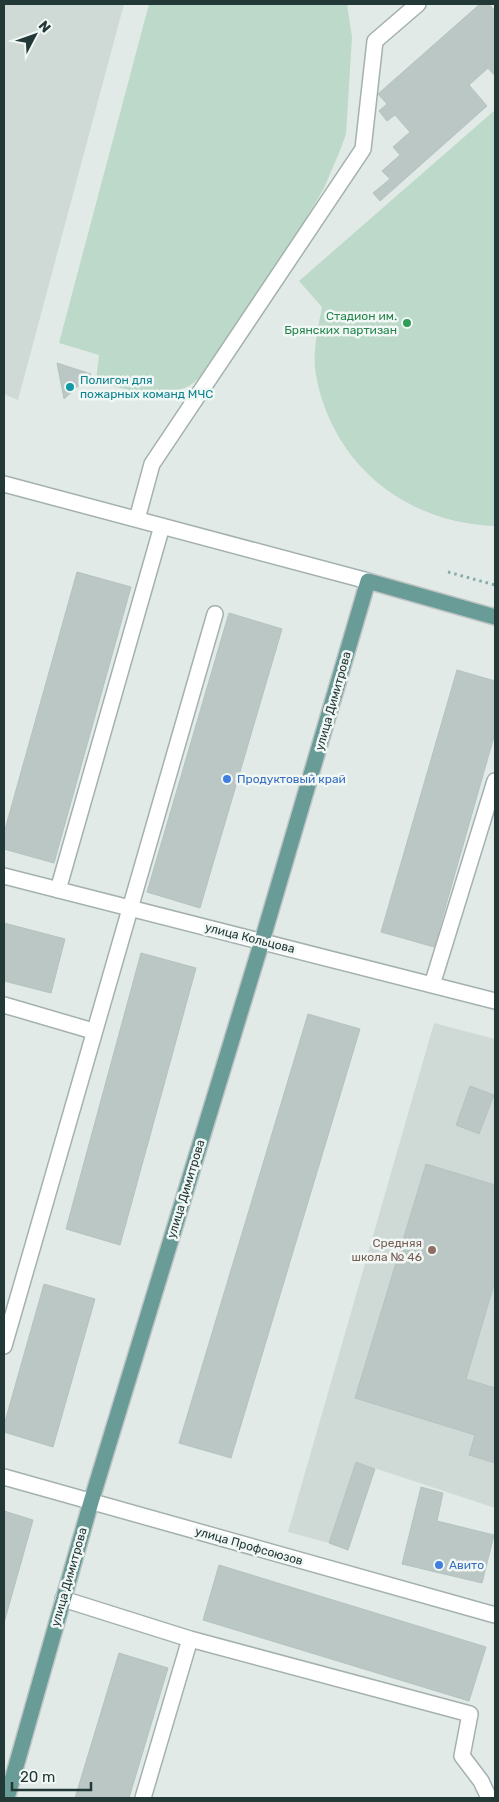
<svg xmlns="http://www.w3.org/2000/svg" width="499" height="1802" font-family="Rubik,sans-serif">
  <style>
    .built { fill: #cfdad7 }
    .grass { fill: #bcd9c9 }
    .building { fill: #bac7c4; stroke: #b4c3bf }
    .lines { fill: none; stroke-linecap: round; stroke-linejoin: round }
    .minor-casing { stroke: #a4b1af; stroke-width: 18 }
    .major-casing { stroke: #bdc4c3; stroke-width: 18 }
    .path { stroke: #84aba5; stroke-width: 3; stroke-dasharray: 2.5 4; stroke-linecap: butt }
    .minor { stroke: #fff; stroke-width: 15 }
    .major { stroke: #699b97; stroke-width: 15 }
    .leisure-dot { fill: #2e9e5b; stroke: #f1f7f5; stroke-width: 2 }
    .culture-dot { fill: #0f9aa8; stroke: #f1f7f5; stroke-width: 2 }
    .shop-dot { fill: #3f7fe0; stroke: #f1f7f5; stroke-width: 2 }
    .education-dot { fill: #8d6e63; stroke: #f1f7f5; stroke-width: 2 }
    .labels { text-anchor: middle; dominant-baseline: central; stroke-width: 5; stroke-linejoin: round; paint-order: stroke }
    .leisure-label { font-size: 12px; fill: #27864d; stroke: #f1f7f5; text-anchor: end }
    .culture-label { font-size: 12px; fill: #0d838f; stroke: #f1f7f5; text-anchor: start }
    .street-label { font-size: 12px; fill: #233937; stroke: #f1f7f5 }
    .shop-label { font-size: 12px; fill: #366cbe; stroke: #f1f7f5; text-anchor: start }
    .education-label { font-size: 12px; fill: #785e54; stroke: #f1f7f5; text-anchor: end }
  </style>
  <rect width="100%" height="100%" fill="#e1eae7"/>
  <path class="built" d="M4,4H124L18,400L4,394Z
    M434,1023L495,1039V1508L356,1462L329,1543L288,1532Z"/>
  <path class="grass" d="M149,4H347L352,37L346,134L339,153L324,188L295,238L211,369L189,386L167,395L153,397L96,381L99,355L59,343Z
    M495,110V526C405,523 332,464 316,375C312,353 318,328 322,307L299,281Z"/>
  <path class="building" d="M480,4H489L495,11V76L488,68L469,85L487,106L380,201L373,193L390,179L382,171L400,155L393,147L410,132L395,115L387,121L379,111L387,104L378,94Z
    M57,363L91,374L64,399Z
    M77,572L131,587L54,863L4,849V833Z
    M229,613L282,629L200,908L147,892Z
    M457,670L495,681V733L434,947L381,932Z
    M4,923L65,939L51,993L4,981Z
    M141,953L196,968L120,1245L66,1229Z
    M308,1014L360,1029L231,1458L179,1443Z
    M470,1086L494,1095L479,1134L456,1125Z
    M426,1164L495,1185V1281L466,1379L495,1388V1463L469,1455L475,1435L355,1398Z
    M44,1284L95,1299L53,1447L4,1432V1425Z
    M356,1462L375,1469L348,1550L329,1543Z
    M421,1487L443,1493L437,1521L494,1535L482,1583L402,1564Z
    M4,1511L33,1520L4,1623Z
    M219,1565L486,1647L469,1701L203,1620Z
    M119,1653L168,1668L129,1798H75Z"/>
  <g class="lines">
    <g class="minor-casing">
      <path id="minor" d="M4,484L368,581
        M137,519L152,464L363,149L375,41L418,4
        M4,876L495,1001
        M58,890L162,526
        M432,985L495,781
        M4,1005L93,1031
        M4,1346L215,614
        M4,1477L495,1615
        M63,1599L190,1639L143,1798
        M190,1639L470,1714L462,1756L481,1781L489,1798"/>
    </g>
    <g class="major-casing">
      <path id="major" d="M7,1798L91,1502L262,941L368,581L495,617"/>
    </g>
    <path class="path" d="M448,572L495,585"/>
    <use href="#minor" class="minor"/>
    <use href="#major" class="major"/>
  </g>
  <circle class="leisure-dot" cx="407" cy="323" r="5"/>
  <circle class="culture-dot" cx="70" cy="387" r="5"/>
  <g class="shop-dot">
    <circle cx="227" cy="779" r="5"/>
    <circle cx="439" cy="1565" r="5"/>
  </g>
  <circle class="education-dot" cx="432" cy="1250" r="5"/>
  <g class="labels">
    <g class="leisure-label">
      <text x="397" y="316">Стадион им.<tspan x="397" dy="14">Брянских партизан</tspan></text>
    </g>
    <g class="culture-label">
      <text x="80" y="380">Полигон для<tspan x="80" dy="14">пожарных команд МЧС</tspan></text>
    </g>
    <g class="street-label">
      <text transform="translate(333 701) rotate(-74)">улица Димитрова</text>
      <text transform="translate(250 938) rotate(14)">улица Кольцова</text>
      <text transform="translate(186 1189) rotate(-73)">улица Димитрова</text>
      <text transform="translate(249 1546) rotate(16)">улица Профсоюзов</text>
      <text transform="translate(69 1577) rotate(-74)">улица Димитрова</text>
    </g>
    <g class="shop-label">
      <text x="237" y="779">Продуктовый край</text>
      <text x="449" y="1565">Авито</text>
    </g>
    <g class="education-label">
      <text x="422" y="1243">Средняя<tspan x="422" dy="14">школа № 46</tspan></text>
    </g>
  </g>
  <rect width="499" height="1802" fill="none" stroke="#233937" stroke-width="10"/>
  <g transform="translate(35 35) rotate(49)" stroke="#f1f7f5" stroke-width="4" paint-order="stroke">
  <path d="M0-4L9 19L0 12L-9 19Z" fill="#233937"/>
  <text y="-8" font-size="14" font-weight="bold" text-anchor="middle" fill="#233937">N</text>
  </g>
  <path d="M12 1782v8h79v-8" fill="none" stroke="#233937" stroke-width="2.5"/>
  <text x="20" y="1782" font-size="15" fill="#233937" stroke="#f1f7f5" stroke-width="4" paint-order="stroke">20 m</text>
</svg>
